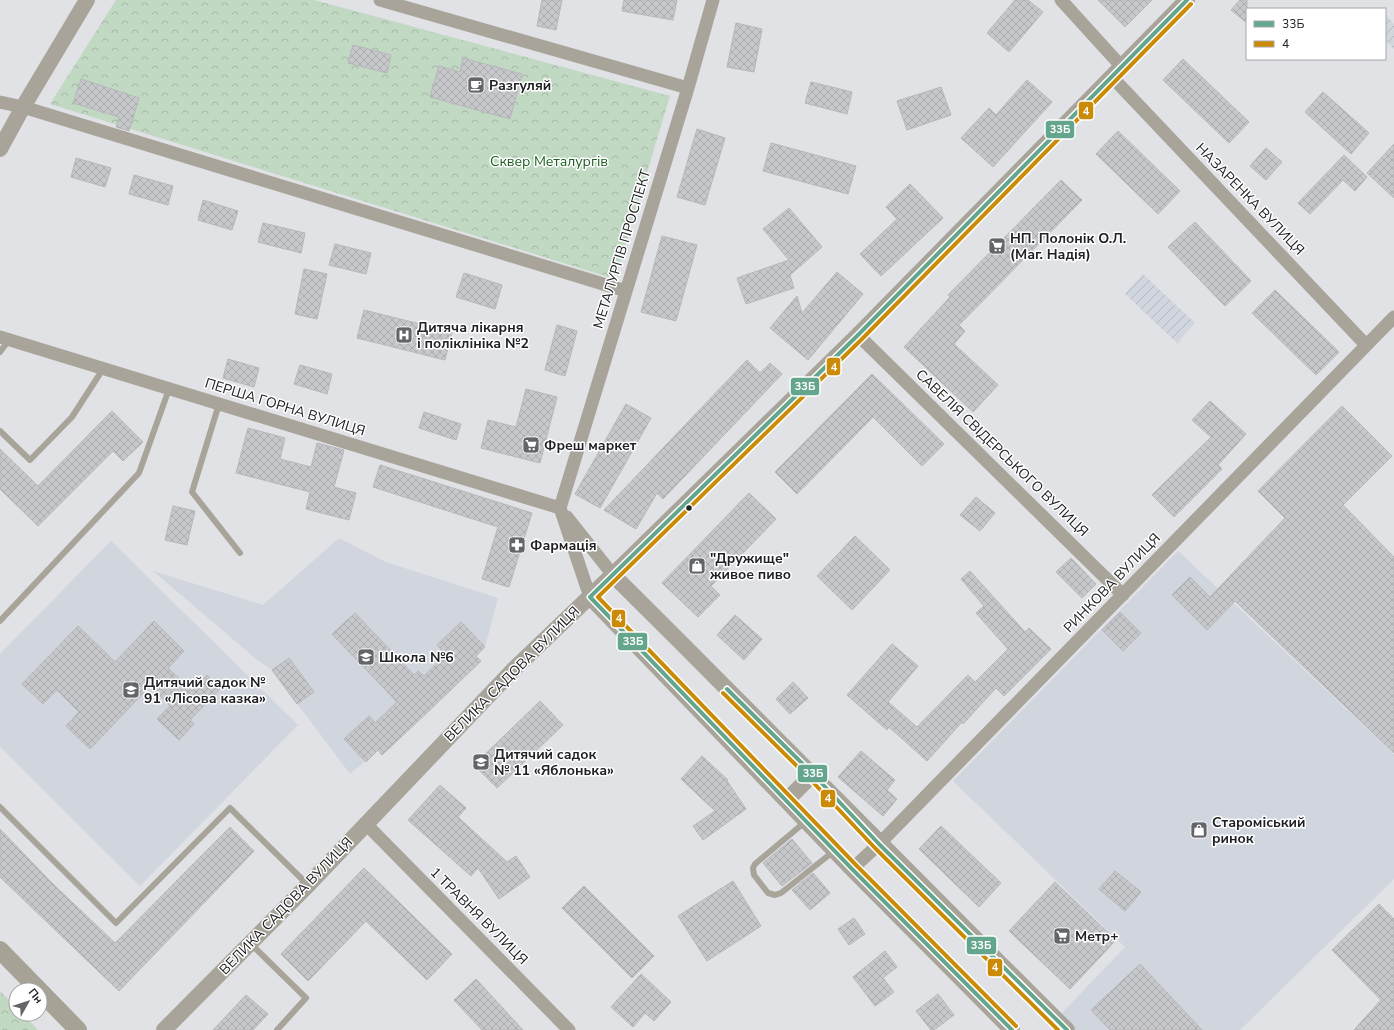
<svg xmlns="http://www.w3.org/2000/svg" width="1394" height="1030" font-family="'Nunito Sans',sans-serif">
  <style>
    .built { fill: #d0d5de }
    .industrial { fill: url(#industrial-furrows) }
    .park { fill: url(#park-crowns) }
    .building { fill: url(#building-cross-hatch); stroke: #b6b7ba }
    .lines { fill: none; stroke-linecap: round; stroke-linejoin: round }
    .service { stroke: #a9a49a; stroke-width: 6 }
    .minor { stroke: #a9a49a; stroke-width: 13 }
    .tertiary { stroke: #a9a49a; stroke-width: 16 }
    .secondary { stroke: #a6a296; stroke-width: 18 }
    .bus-1-casing { stroke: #fff; stroke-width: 7 }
    .bus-2-casing { stroke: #fff; stroke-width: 7 }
    .bus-1 { stroke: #64a58d; stroke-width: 4 }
    .bus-2 { stroke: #cc8b07; stroke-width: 4 }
    .bus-dot { fill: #202124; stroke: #fff; stroke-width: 1.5 }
    .labels { text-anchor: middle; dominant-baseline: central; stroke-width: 3; stroke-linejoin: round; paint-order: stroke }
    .poi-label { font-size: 14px; font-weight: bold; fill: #202124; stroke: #fff; text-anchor: start }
    .park-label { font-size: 14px; fill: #1a5d1e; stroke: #fff }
    .street-label { font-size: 14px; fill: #202124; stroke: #fff }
    .line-badge { stroke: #fff; stroke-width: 1.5 }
    .badge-label { font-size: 11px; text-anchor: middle; font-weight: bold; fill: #fff }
  </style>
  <defs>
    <pattern id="industrial-furrows" width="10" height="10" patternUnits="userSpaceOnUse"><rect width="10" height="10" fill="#d0d5de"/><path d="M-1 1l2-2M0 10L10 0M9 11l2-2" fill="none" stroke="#b2b7be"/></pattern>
    <pattern id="park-crowns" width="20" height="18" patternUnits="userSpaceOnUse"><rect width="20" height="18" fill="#c1d8c3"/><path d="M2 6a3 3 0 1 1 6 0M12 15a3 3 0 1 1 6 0" fill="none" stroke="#a6b9a7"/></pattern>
    <pattern id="building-cross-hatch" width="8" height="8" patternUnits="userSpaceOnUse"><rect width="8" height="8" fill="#c7c8cb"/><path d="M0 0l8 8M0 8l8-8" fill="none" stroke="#abacae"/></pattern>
  </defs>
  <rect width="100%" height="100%" fill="#e0e2e6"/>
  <path class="built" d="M339,538L386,562L498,598L485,647L476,656L481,661L382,755L378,750L350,774L272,670L256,659L153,571L263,605Z
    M111,541L298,725L140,886L0,747V654Z
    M1178,551L1394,754V879L1240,1030H1073L1058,1017L1125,947L953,781Z"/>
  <path class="industrial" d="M1385,14L1394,24V49L1385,40Z
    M1143,274L1195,323L1177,343L1125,294Z"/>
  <path class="park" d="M116,0H314L670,96L615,279L50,104Z
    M0,991L16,1007V1014H23L38,1030H0Z"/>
  <path class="building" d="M542,0H562L556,30L537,26Z
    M624,0H677L673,20L622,11Z
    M1015,0H1028L1043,12L1009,52L987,33Z
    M1098,0H1152L1125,27Z
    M1240,0H1247V23L1231,10Z
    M736,23L762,29L754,72L727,67Z
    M353,45L391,55L387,73L348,63Z
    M463,58L522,74L510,119L430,97L439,66L460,72Z
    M1183,59L1249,122L1229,143L1163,80Z
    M81,79L139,98L129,131L116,127L119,117L73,103Z
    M1027,80L1052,102L993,167L961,138L989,108L996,115Z
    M811,82L852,92L847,114L805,103Z
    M941,87L951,115L907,130L897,101Z
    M1323,92L1369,133L1351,154L1305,112Z
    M697,129L725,138L705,205L677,197Z
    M1118,131L1180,191L1158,214L1096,154Z
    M771,143L856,166L848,194L763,171Z
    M1394,144V198L1367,173Z
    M1266,148L1282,162L1266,180L1250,166Z
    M1344,155L1367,177L1355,191L1343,180L1310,214L1298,203Z
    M76,158L111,168L105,187L71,177Z
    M134,175L173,186L168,205L129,194Z
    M1061,180L1082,200L959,325L965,331L954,344L998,385L973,412L904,347L950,297L948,295Z
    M910,184L943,218L881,276L860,254L897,219L886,207Z
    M203,200L238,211L232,230L198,220Z
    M789,208L822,247L790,275L794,288L746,304L737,278L789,260L763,229Z
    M1195,222L1251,281L1225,306L1168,247Z
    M263,223L305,233L301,253L258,242Z
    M662,236L697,245L676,321L641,312Z
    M335,244L371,253L366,274L329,265Z
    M304,269L327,274L317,319L295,314Z
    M837,272L863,294L808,360L770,328L797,296L802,313Z
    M464,273L502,285L495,309L456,297Z
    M1275,290L1339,352L1316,375L1252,313Z
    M364,310L452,332L445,360L357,338Z
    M557,325L577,331L565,376L545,370Z
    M228,359L259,368L254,387L223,378Z
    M747,360L760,373L770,363L782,374L663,499L657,493L636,529L604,510Z
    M300,365L332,374L327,394L294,384Z
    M872,374L944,444L922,466L873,417L797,494L775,472Z
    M526,389L557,397L540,463L481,448L488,420L516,427Z
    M1210,401L1246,434L1218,465L1222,469L1174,517L1152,495L1211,437L1192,420Z
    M626,404L651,418L600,508L575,494Z
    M1342,406L1392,456L1343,505L1394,557V753L1235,601L1207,630L1172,595L1190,577L1210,597L1285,518L1258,491Z
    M112,411L143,442L123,461L113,451L38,526L0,489V449L38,486Z
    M424,412L461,424L456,440L419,428Z
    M248,428L285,438L280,459L311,467L317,443L344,450L334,487L356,493L349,520L306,509L310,492L236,473Z
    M380,465L532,513L509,587L482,579L498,527L373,487Z
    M749,493L776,519L711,586L720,595L698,617L662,583Z
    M976,497L995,513L980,531L960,515Z
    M173,506L195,511L187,545L165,540Z
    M855,536L890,570L852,610L817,576Z
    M1071,558L1096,584L1082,598L1056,572Z
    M970,571L1025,632L1029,628L1051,649L1004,696L996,688L963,724L962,722L927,761L889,727L887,730L847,695L892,644L918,666L888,702L917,727L968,675L975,682L1008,649L976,613L984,606L961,579Z
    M1120,612L1141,633L1123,651L1102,630Z
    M355,613L414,675L418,671L424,676L446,655L437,645L461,622L485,647L476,656L481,661L432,708L382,755L378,750L366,762L344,739L369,716L375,723L397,702L332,634Z
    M735,615L762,639L744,660L717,635Z
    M154,621L184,651L168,668L192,691L207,675L220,689L190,720L194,724L179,740L157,719L170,706L150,686L90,749L66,726L79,712L57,690L43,704L22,684L78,626L115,662Z
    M289,658L314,692L297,704L272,670Z
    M793,682L808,698L790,714L776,699Z
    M540,701L563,725L497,788L474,765Z
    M861,751L895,780L887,790L897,799L883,816L838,777Z
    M702,756L728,780L727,781L746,809L703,840L693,826L715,811L681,779Z
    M440,785L466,808L458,817L507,862L516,856L530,877L499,899L478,868L471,876L408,820Z
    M941,826L1001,883L979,907L919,849Z
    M230,827L254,851L119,991L0,877V829L52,883L115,943Z
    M792,839L812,863L782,886L763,863Z
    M364,868L452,954L427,980L366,921L308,981L281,954Z
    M1115,871L1141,892L1125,911L1099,889Z
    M813,873L830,893L810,910L792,890Z
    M733,881L761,926L707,961L678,916Z
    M1055,882L1116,940L1070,989L1009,931Z
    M584,886L654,956L632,978L562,908Z
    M1379,904L1394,919V1030H1354L1381,1000L1332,950Z
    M854,918L865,934L849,945L838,929Z
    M885,951L897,967L883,978L894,992L875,1006L853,977Z
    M1140,964L1202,1030H1110L1091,1010Z
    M641,974L671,1002L654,1021L645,1013L633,1027L611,1007Z
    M476,979L523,1030H482L454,1000Z
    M938,994L954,1015L934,1030H931L916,1011Z
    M246,995L268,1014L253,1030H213Z"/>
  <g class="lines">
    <path class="service" d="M0,352L9,340
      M219,404L192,492L240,553
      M0,431L30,460L72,417L103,369
      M0,621L139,473L169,389
      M0,807L116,923L230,808L308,885
      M805,822L755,864L753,868L754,875L768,893L775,895L781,893L834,851
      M251,944L306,998L277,1030"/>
    <path class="minor" d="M380,0L688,88
      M1061,0L1121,66
      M1111,76L1366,345
      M0,102L23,107L626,291
      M858,335L1123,595
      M0,337L560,508
      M560,508L688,88L713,0
      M560,508L590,597
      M567,517L613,575
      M366,824L569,1030
      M852,869L879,844L1394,317"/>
    <path class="tertiary" d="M0,149L23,107L87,0
      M613,575C765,726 915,879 1067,1030
      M590,597L852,869L1012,1030
      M787,800L813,774
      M164,1030L308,885L515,668L624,564L858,335L1187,0"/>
    <path class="secondary" d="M0,950L39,990
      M40,991L78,1030"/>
    <g class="bus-1-casing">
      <path id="bus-1" d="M727,689L813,774L879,844L1067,1030
        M1012,1030L852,869L590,597L858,335L1187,0"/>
    </g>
    <g class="bus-2-casing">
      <path id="bus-2" d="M723,693L809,778L875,848L1058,1030
        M1016,1026L856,865L598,597L862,339L1191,4"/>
    </g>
    <use href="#bus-1" class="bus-1"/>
    <use href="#bus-2" class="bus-2"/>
  </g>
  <defs>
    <g id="cafe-square" transform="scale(0.9)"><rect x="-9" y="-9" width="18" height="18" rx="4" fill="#636568" stroke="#fff"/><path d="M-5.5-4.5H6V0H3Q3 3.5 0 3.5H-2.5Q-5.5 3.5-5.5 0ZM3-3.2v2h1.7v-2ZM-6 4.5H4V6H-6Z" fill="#fff"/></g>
    <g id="supermarket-square" transform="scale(0.9)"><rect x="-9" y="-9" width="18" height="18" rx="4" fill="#636568" stroke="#fff"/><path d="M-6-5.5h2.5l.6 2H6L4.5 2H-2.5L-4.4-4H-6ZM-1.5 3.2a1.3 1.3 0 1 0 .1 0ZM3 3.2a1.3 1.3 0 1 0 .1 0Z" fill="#fff"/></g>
    <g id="hospital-square" transform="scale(0.9)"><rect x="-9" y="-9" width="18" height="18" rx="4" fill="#636568" stroke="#fff"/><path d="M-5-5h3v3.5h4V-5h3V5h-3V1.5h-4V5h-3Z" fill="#fff"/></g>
    <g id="pharmacy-square" transform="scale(0.9)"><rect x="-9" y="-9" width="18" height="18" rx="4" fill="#636568" stroke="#fff"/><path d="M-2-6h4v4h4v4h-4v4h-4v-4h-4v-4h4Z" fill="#fff"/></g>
    <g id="shop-square" transform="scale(0.9)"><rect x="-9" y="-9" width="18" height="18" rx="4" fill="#636568" stroke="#fff"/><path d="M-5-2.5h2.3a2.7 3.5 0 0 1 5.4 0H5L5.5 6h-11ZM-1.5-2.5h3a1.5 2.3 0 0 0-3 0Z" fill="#fff"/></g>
    <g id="school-square" transform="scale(0.9)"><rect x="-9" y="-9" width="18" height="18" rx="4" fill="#636568" stroke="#fff"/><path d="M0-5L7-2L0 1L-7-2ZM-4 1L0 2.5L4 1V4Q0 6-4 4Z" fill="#fff"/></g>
  </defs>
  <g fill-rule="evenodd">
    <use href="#cafe-square" x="476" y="85"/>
    <use href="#supermarket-square" x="997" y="246"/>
    <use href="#hospital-square" x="404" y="335"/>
    <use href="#supermarket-square" x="531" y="445"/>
    <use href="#pharmacy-square" x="517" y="545"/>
    <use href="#shop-square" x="697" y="566"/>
    <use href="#school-square" x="366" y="657"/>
    <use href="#school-square" x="131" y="690"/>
    <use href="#school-square" x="481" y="762"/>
    <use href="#shop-square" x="1199" y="830"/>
    <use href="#supermarket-square" x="1062" y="936"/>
  </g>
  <circle class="bus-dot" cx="689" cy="508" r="3.5"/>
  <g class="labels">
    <g class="poi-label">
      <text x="489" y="85">Разгуляй</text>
      <text x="1010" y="238">НП. Полонік О.Л.<tspan x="1010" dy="16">(Маг. Надія)</tspan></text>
      <text x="417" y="327">Дитяча лікарня<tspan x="417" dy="16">і поліклініка №2</tspan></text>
      <text x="544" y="445">Фреш маркет</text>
      <text x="530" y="545">Фармація</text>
      <text x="710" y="558">"Дружище"<tspan x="710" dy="16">живое пиво</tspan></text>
      <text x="379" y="657">Школа №6</text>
      <text x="144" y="682">Дитячий садок №<tspan x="144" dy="16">91 «Лісова казка»</tspan></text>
      <text x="494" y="754">Дитячий садок<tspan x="494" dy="16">№ 11 «Яблонька»</tspan></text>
      <text x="1212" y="822">Староміський<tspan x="1212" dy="16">ринок</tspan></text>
      <text x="1075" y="936">Метр+</text>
    </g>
    <g class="park-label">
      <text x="549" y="161">Сквер Металургів</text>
    </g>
    <g class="street-label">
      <text transform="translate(1250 199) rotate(46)">НАЗАРЕНКА ВУЛИЦЯ</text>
      <text transform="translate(622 249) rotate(-73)">МЕТАЛУРГІВ ПРОСПЕКТ</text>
      <text transform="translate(285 407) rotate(17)">ПЕРША ГОРНА ВУЛИЦЯ</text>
      <text transform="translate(1002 453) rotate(44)">САВЕЛІЯ СВІДЕРСЬКОГО ВУЛИЦЯ</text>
      <text transform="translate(1112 583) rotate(-46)">РИНКОВА ВУЛИЦЯ</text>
      <text transform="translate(512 674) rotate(-45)">ВЕЛИКА САДОВА ВУЛИЦЯ</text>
      <text transform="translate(286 906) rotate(-46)">ВЕЛИКА САДОВА ВУЛИЦЯ</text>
      <text transform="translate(479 916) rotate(45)">1 ТРАВНЯ ВУЛИЦЯ</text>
    </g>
  </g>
  <g class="line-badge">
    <rect x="1078" y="101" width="16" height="19" rx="4" fill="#cc8b07"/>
    <rect x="1045" y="120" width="30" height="19" rx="4" fill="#64a58d"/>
    <rect x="826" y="357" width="15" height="19" rx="4" fill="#cc8b07"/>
    <rect x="790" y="377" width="30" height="19" rx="4" fill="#64a58d"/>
    <rect x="611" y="609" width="15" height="19" rx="4" fill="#cc8b07"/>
    <rect x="617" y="632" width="31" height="19" rx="4" fill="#64a58d"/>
    <rect x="797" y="764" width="31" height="19" rx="4" fill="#64a58d"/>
    <rect x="820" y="789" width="16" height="19" rx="4" fill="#cc8b07"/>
    <rect x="966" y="936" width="31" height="19" rx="4" fill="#64a58d"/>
    <rect x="987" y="958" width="16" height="19" rx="4" fill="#cc8b07"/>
  </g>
  <g class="badge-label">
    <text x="1086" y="115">4</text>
    <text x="1060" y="133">33Б</text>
    <text x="834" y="371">4</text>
    <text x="805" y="390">33Б</text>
    <text x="619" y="622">4</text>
    <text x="633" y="645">33Б</text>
    <text x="813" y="777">33Б</text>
    <text x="828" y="802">4</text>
    <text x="981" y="949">33Б</text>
    <text x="995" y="971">4</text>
  </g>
  <rect x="1246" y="8" width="140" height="52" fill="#ffffff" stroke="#a6a6a7"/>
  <rect x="1254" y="21" width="20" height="6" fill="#64a58d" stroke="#a6a6a7"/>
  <text x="1282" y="28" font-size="12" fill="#202124">33Б</text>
  <rect x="1254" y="41" width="20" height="6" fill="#cc8b07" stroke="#a6a6a7"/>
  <text x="1282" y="48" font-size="12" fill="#202124">4</text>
  <g transform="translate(28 1002) rotate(51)"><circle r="19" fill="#ffffff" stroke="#a6a6a7"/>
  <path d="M0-3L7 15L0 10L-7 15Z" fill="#636568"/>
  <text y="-6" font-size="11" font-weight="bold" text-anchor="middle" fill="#202124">Пн</text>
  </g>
</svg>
